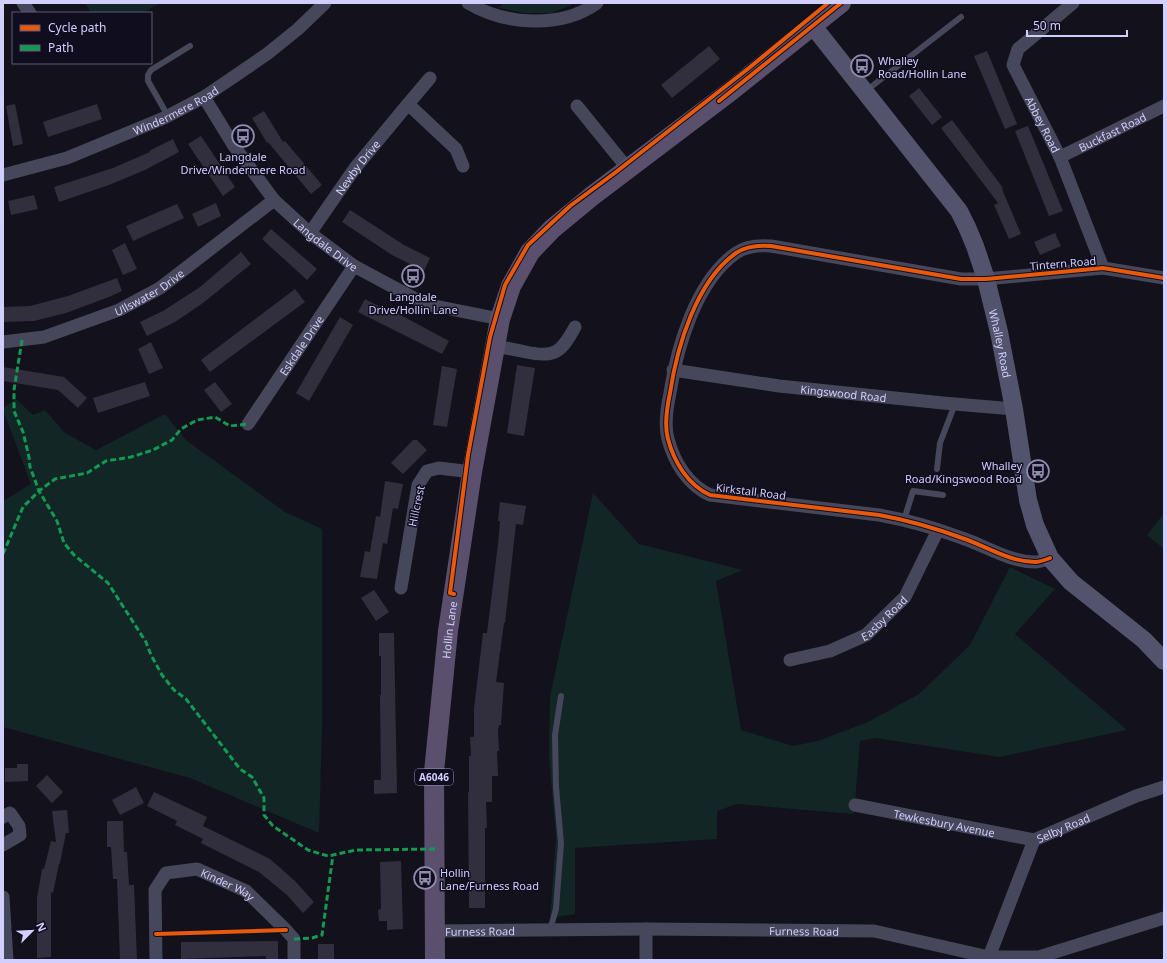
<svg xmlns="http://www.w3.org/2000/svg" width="1167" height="963" font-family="'Noto Sans',sans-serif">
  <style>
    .green { fill: #112625 }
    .building { fill: #312f3d }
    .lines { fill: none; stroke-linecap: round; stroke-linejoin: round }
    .lane { stroke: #47475c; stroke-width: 6 }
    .street { stroke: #47475c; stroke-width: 13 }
    .secondary { stroke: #54536e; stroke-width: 18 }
    .primary { stroke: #5a506d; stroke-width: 20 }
    .quiet { stroke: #139951; stroke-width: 3; stroke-dasharray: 6 3; stroke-linecap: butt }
    .cycleway-casing { stroke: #100d1f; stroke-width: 6 }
    .cycleway { stroke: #e8590c; stroke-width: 4 }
    .labels { text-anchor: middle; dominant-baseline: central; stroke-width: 3; stroke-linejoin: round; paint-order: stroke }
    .shield { fill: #100d1f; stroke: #9894ba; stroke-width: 1 }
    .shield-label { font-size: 10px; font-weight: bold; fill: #d2cefd }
    .poi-label { font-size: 11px; fill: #d2cefd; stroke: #100d1f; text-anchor: start }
    .street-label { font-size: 11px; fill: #d2cefd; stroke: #100d1f }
  </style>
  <rect width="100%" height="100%" fill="#13111b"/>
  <path class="green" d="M85,3H161L142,13H91Z
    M503,3H577L551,13H525L499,8Z
    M16,399L33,415L45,410L65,433L96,450L165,414L186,440L285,512L322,529V730L319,833L190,778L3,727V501L31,484L3,410V408Z
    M593,493L639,544L743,570L716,581L741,730L793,746L818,741L868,722L919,694L970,645L1010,567L1055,589L1015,634L1127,730L999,757L876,738L860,741L854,814L737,804L717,811V839L575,848V914L550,918L556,838L549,757L550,697Z
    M1164,513V549L1147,535Z"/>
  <path class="building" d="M709,46L720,59L672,98L661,85Z
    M987,51L1017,124L1005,129L974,56Z
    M919,88L942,117L932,125L909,96Z
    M15,104L23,144L13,146L6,106Z
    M97,104L102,119L48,137L43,122Z
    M264,111L283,142L285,141L322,185L311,194L268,142L267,143L252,118Z
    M952,120L1003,188L1002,189L1021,234L1009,239L994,205L998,203L941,128Z
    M1028,126L1063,211L1049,216L1015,131Z
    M201,136L235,187L223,196L188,144Z
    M173,139L179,152L145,170L109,185L59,202L54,187L113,168L150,152L149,151Z
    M34,195L38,209L11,215L8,201Z
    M216,203L221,216L198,227L192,214Z
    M177,204L184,218L133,241L126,226Z
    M350,210L404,245L430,258L424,271L392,255L342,222Z
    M271,229L317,269L307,280L262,239Z
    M1055,233L1061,246L1040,255L1034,242Z
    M125,243L137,269L123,275L112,250Z
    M241,252L251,264L203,303L175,322L147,336L140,322L163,311L200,287Z
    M117,278L122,291L109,297L66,313L34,321L3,322V307L30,306L68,296Z
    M295,289L305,302L210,372L201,360Z
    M365,299L394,314L395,312L449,341L442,354L358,312Z
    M340,317L353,325L309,401L296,393Z
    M151,342L163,368L149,374L138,349Z
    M517,365L535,368L524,436L507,433Z
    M442,366L457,369L447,427L433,425Z
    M3,367L64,377L87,398L78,408L58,390L3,381Z
    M145,382L150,396L98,413L93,398Z
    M215,382L232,404L221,412L204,390Z
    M413,440H417L427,450L403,474L391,463Z
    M385,481L403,484L398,509L393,508L387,544L383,543L377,579L360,577L365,551L370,552L376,516L380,517Z
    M500,502L526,506L523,525L516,524L505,623H504L496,682L504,683L501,725H499L498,731L499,751H497L498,776H492V802H486L487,828H485V908H469L468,792L469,793V756H471L470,737H474V709L483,633H487L498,544L500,521H498Z
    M374,590L389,612L376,621L361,598Z
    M379,633H394L397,793L374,794V780H381L380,695H381V656H379Z
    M17,764H28V781L5,782V768H17Z
    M47,775L63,792L52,803L36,786Z
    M136,787L144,803L120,815L112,800Z
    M154,792L207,817L203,826L270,859L295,881L314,902L303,913L287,895L259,872L201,843L203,839L175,825L177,821L147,806Z
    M67,810L69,833H66L60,863L59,864L53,893L51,892V957L37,958V898L42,869H44L51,841L56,842L52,811Z
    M107,821H123L124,852H127L129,885H134L137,960H120L117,879H113L111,847H107Z
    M401,861L403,929L387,930V921H379L378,910L381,909L380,862Z
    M278,941V960H266V956L181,959V942Z
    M318,944H334V960H318Z"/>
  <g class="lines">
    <path class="lane" d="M867,90L961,17
      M168,116L148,81V75L151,70L190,46
      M937,469L940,443L955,404
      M904,520L913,491L943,495
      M550,930L556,909L561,843L556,787L555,735L561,696"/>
    <g class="street">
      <path d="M23,3L30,13"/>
      <path d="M468,3C505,25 561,29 597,3"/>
      <path id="s1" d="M1073,3L1018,49L1013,65L1060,157L1103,268"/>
      <path id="s2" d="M204,97L234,146L274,200L310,233L354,266L425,304L500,319"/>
      <path d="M408,104L430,78"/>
      <path d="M577,106L628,169"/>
      <path id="s3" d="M1060,157L1164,106"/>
      <path id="s4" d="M3,175L67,158L164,118L204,97L267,54L298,29L325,3"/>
      <path id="s5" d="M310,233L355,168L408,104L456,149L463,166"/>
      <path id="s6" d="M3,342L44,337L119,310L160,288L274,200"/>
      <path d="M495,346C506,348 516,350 526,352C554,358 561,353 575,327"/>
      <path id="s7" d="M673,370L779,386L943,403L1014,409"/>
      <path id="s8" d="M248,424L354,266"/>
      <path d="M1050,558C1045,560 1040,562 1035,562C1010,562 986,546 962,538C935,528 907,520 879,515L710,495C688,485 674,462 668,439C664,425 667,407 670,393C677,347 696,281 736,253C746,246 759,245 771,246L961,279H986L1103,268L1164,278"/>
      <path d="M401,588L418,485L427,471L439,468L472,472"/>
      <path id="s9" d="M790,660L830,651L866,635L905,597L938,530"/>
      <path id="s10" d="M855,805L1034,840"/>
      <path d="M3,817L10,813L19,826L20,835L3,845"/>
      <path d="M3,897L7,960"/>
      <path d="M646,929V960"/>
      <path id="s11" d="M435,931L646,929L874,931L989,957H1039L1164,918"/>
      <path id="s12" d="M989,957L1034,840L1136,796L1164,787"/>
      <path id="s13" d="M156,960L155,890L166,873L197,869L246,891L286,930L294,939V960"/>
    </g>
    <path class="secondary" id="s14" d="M813,26L959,211L967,227L975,246L986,279L999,332L1014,409L1028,500L1035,525L1050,558L1071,582L1144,640L1164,661"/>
    <path class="primary" id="s15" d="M435,960L434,772L448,631L472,472L500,319L511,286L530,252L552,229L592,196L732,90L841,3"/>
    <path class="quiet" d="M22,340L14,390V411L23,432L29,457L30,467L39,491L57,521L64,543L74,555L108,583L146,642L151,655L162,675L174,690L186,699L240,769L252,777L264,798V815L273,826L308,850L328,856L356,850L435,849
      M3,554L23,507L39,491L55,479L87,473L106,461L131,457L153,450L172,440L181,429L197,420L215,417L230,426L248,424
      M294,939L312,938L322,935L333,855"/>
    <g class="cycleway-casing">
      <path id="cycleway" d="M719,101L841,3
        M1050,558C1045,560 1040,562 1035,562C1010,562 986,546 962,538C935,528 907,520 879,515L710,495C688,485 674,462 668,439C664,425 667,407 670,393C677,347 696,281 736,253C746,246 759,245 771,246L961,279H986L1103,268L1164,278
        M454,594L450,593L468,455L490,337L505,285L528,245L570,206L616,172L749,68L828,3
        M156,934L286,930"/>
    </g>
    <use href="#cycleway" class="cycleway"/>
  </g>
  <defs>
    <g id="bus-ring" transform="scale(1.15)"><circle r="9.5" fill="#100d1f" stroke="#8f8cae" stroke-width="1.5"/><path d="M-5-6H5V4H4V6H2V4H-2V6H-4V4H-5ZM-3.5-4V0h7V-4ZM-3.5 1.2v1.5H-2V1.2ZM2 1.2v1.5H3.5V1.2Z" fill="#8f8cae"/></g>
  </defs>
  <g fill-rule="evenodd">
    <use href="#bus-ring" x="862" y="66"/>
    <use href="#bus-ring" x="243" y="136"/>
    <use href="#bus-ring" x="413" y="276"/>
    <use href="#bus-ring" x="1038" y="471"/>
    <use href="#bus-ring" x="425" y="878"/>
  </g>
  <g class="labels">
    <rect class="shield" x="415" y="769" width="38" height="16" rx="3"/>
    <g class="shield-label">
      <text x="434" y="777">A6046</text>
    </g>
    <g class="poi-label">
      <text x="878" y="60">Whalley<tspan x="878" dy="13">Road/Hollin Lane</tspan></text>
      <text x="243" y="156" text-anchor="middle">Langdale<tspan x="243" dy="13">Drive/Windermere Road</tspan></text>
      <text x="413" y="296" text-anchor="middle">Langdale<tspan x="413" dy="13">Drive/Hollin Lane</tspan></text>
      <text x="1022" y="465" text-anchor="end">Whalley<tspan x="1022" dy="13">Road/Kingswood Road</tspan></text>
      <text x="440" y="872">Hollin<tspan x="440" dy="13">Lane/Furness Road</tspan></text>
    </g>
    <g class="street-label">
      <text stroke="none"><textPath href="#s4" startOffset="185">Windermere Road</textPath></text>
      <text stroke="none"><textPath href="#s1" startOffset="155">Abbey Road</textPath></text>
      <text stroke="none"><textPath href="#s3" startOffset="58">Buckfast Road</textPath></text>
      <text stroke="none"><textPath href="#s5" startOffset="81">Newby Drive</textPath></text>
      <text stroke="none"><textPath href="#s2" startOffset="193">Langdale Drive</textPath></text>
      <text transform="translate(1063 263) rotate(-5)">Tintern Road</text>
      <text stroke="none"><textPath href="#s6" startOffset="156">Ullswater Drive</textPath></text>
      <text stroke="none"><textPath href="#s14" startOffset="375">Whalley Road</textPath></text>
      <text stroke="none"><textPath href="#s8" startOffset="95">Eskdale Drive</textPath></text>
      <text stroke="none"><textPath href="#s7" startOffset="172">Kingswood Road</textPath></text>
      <text transform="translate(751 491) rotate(7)">Kirkstall Road</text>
      <text transform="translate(416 506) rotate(-78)">Hillcrest</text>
      <text stroke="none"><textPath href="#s9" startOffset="105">Easby Road</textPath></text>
      <text stroke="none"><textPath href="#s15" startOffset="331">Hollin Lane</textPath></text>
      <text stroke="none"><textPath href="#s10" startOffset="91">Tewkesbury Avenue</textPath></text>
      <text stroke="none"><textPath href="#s12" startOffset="157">Selby Road</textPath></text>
      <text stroke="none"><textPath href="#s13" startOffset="156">Kinder Way</textPath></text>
      <text stroke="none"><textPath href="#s11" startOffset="45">Furness Road</textPath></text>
      <text stroke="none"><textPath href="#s11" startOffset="369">Furness Road</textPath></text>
    </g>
  </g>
  <rect width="1167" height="963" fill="none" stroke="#d2cefd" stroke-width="8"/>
  <rect x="12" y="12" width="140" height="52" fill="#100d1f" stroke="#5e5a78"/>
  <rect x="20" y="25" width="20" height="6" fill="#e8590c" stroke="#5e5a78"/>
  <text x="48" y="32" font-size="12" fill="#d2cefd">Cycle path</text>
  <rect x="20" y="45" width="20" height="6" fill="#139951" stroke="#5e5a78"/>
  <text x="48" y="52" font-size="12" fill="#d2cefd">Path</text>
  <g transform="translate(32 931) rotate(66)" stroke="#100d1f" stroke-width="3" paint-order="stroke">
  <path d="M0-3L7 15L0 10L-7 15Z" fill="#d2cefd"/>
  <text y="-6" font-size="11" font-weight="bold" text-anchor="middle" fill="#d2cefd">N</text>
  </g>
  <path d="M1027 30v6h100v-6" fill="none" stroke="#d2cefd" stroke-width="2"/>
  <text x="1033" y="30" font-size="12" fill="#d2cefd" stroke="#100d1f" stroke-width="3" paint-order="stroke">50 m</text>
</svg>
